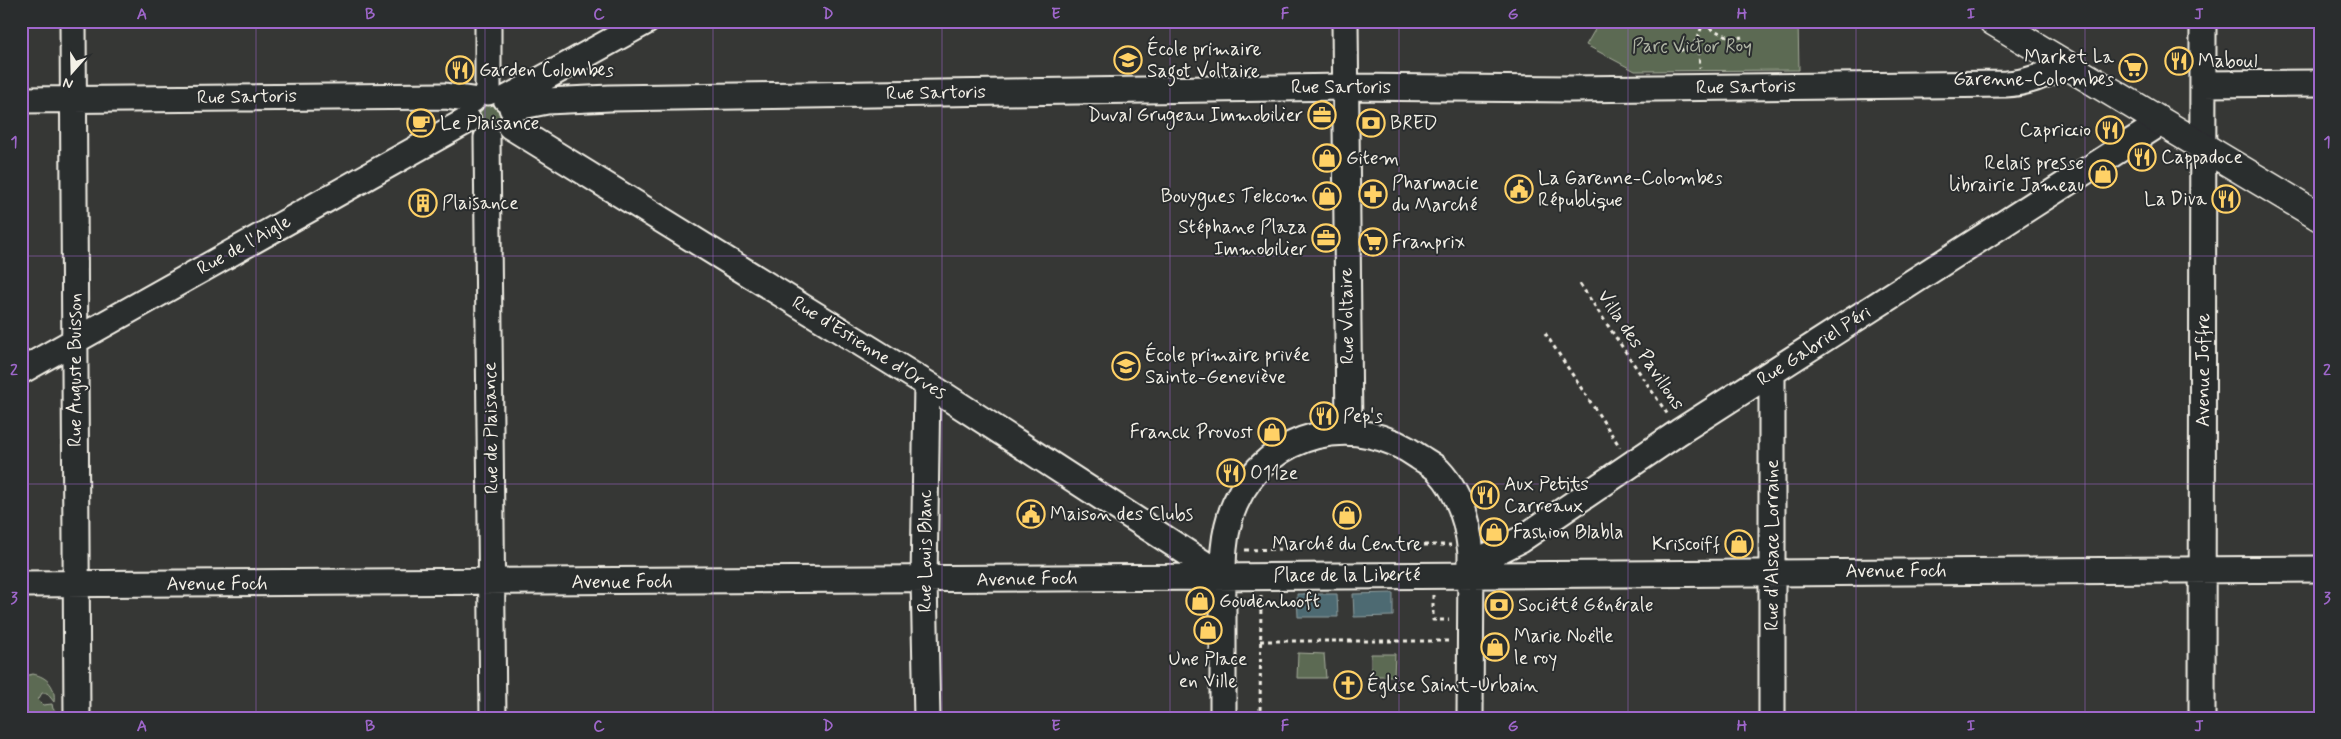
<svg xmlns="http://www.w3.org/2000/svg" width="2341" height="739" font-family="Mynerve,sans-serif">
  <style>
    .green { fill: #5b6a52; stroke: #a8ae9d }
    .water { fill: #4e6a72; stroke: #90a0a1 }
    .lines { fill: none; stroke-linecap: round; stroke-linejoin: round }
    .minor-casing { stroke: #f4f1e8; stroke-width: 29 }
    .major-casing { stroke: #f4f1e8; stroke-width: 31 }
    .path { stroke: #f4f1e8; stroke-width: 3; stroke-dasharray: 4 4; stroke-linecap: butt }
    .minor { stroke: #2a2d2e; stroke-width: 25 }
    .major { stroke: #2a2d2e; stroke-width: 28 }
    .grid { fill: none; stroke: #9f67cb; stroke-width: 1; stroke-opacity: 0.55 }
    .labels { text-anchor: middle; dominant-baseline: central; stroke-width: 4; stroke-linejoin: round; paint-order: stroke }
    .park-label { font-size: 19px; fill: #afb4a4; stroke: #2a2d2e }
    .poi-label { font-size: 19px; fill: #f4f1e8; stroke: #2a2d2e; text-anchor: start }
    .street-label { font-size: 19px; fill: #f4f1e8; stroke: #2a2d2e }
    .neatline { fill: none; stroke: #9f67cb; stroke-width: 2 }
    .grid-label { font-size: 16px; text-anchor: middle; font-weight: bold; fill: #9f67cb }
  </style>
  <rect width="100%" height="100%" fill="#363735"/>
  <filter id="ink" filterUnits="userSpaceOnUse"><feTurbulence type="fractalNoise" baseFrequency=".02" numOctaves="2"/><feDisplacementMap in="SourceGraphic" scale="10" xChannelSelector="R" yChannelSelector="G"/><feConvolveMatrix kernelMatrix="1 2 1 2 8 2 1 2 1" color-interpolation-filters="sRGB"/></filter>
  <g filter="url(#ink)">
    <path class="green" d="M1600,21H1798L1799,70L1635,71L1586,45Z
      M478 115a12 12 0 1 1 24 0a12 12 0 1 1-24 0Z
      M1298,653L1324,654L1326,678H1297Z
      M1371,654H1395L1394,676H1371Z
      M33,674C48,677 56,687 54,702L47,693H42L38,700L43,705L52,704L53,709L58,713L55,716H21V677Z"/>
    <path class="water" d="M1393,593V616L1354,617L1353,594Z
      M1297,594H1337L1338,617H1298Z"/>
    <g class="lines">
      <g class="minor-casing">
        <path id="minor" d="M73,21L77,718
          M488,21V92
          M1345,21L1349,431
          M2203,84L2320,83
          M506,99L647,21
          M21,100L445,96L472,100
          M512,108L547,101L610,98L1345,87L1570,89L2006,84C2028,83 2047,74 2068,65
          M510,126L927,384L1223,576
          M487,138L493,718
          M21,371L468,120
          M1772,373V718
          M1472,574L1484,558L1520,540L1679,432L2162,122
          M21,584C787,582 1554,573 2320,569
          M927,718L924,581L927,384
          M1223,718C1223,682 1223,647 1223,612C1223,576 1220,537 1235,504C1268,431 1356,411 1419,457C1425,461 1433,465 1438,470C1459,492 1468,523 1471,553L1470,718
          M2202,718L2203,21"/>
      </g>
      <g class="major-casing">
        <path id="major" d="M1993,21L2320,217"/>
      </g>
      <path class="path" d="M1698,21L1702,25L1698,39L1700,68
        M1702,25L1734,39L1742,37
        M1632,26L1634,21
        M1680,51L1698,40
        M1580,284L1668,415
        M1545,333L1620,447
        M1408,545H1451
        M1245,550L1287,549
        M1433,595V620H1449
        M1260,641H1449
        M1260,718L1261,596"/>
      <use href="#minor" class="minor"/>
      <use href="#major" class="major"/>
    </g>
  </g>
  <path class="grid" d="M256,21V718M485,21V718M713,21V718M942,21V718M1170,21V718M1399,21V718M1628,21V718M1856,21V718M2085,21V718M21,256H2320M21,484H2320"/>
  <defs>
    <g id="school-ring" transform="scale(1.4375)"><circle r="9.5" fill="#2a2d2e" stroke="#ffd166" stroke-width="1.5"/><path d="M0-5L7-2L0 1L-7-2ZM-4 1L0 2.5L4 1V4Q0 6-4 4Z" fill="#ffd166"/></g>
    <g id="restaurant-ring" transform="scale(1.4375)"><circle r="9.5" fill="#2a2d2e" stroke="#ffd166" stroke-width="1.5"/><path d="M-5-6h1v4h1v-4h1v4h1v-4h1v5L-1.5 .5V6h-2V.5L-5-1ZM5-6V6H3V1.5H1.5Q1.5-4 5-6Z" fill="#ffd166"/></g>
    <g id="supermarket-ring" transform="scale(1.4375)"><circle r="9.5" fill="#2a2d2e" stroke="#ffd166" stroke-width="1.5"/><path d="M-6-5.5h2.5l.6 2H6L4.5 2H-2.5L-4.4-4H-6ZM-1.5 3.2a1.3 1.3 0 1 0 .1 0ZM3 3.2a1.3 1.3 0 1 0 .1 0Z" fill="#ffd166"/></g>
    <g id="office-ring" transform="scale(1.4375)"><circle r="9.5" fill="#2a2d2e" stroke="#ffd166" stroke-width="1.5"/><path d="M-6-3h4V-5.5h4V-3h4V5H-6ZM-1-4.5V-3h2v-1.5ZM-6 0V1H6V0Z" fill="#ffd166"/></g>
    <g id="cafe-ring" transform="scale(1.4375)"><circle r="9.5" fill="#2a2d2e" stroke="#ffd166" stroke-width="1.5"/><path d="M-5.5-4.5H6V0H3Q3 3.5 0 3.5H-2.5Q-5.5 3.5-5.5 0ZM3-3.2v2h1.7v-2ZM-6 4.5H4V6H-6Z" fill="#ffd166"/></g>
    <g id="bank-ring" transform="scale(1.4375)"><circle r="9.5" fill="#2a2d2e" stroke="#ffd166" stroke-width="1.5"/><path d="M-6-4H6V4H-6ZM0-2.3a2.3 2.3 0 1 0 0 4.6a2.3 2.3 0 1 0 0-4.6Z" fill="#ffd166"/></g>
    <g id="shop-ring" transform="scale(1.4375)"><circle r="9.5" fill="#2a2d2e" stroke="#ffd166" stroke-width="1.5"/><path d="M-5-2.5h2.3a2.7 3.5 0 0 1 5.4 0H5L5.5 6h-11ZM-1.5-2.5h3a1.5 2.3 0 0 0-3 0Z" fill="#ffd166"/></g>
    <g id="civic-ring" transform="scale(1.4375)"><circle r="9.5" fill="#2a2d2e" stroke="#ffd166" stroke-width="1.5"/><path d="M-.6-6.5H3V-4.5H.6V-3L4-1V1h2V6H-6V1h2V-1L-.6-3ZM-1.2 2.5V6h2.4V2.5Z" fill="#ffd166"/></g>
    <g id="pharmacy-ring" transform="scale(1.4375)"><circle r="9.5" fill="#2a2d2e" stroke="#ffd166" stroke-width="1.5"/><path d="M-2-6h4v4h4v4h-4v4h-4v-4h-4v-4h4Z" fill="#ffd166"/></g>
    <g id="building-ring" transform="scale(1.4375)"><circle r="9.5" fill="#2a2d2e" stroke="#ffd166" stroke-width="1.5"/><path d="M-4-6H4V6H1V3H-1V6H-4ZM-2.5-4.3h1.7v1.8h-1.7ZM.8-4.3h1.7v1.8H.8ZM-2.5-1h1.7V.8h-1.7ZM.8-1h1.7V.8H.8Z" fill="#ffd166"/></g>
    <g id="church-ring" transform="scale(1.4375)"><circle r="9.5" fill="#2a2d2e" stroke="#ffd166" stroke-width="1.5"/><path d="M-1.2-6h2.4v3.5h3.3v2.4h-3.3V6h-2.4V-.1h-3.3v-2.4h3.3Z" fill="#ffd166"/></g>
  </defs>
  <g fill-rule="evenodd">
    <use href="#school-ring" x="1128" y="60"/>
    <use href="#restaurant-ring" x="2179" y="61"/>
    <use href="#supermarket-ring" x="2133" y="68"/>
    <use href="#restaurant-ring" x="460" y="70"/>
    <use href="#office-ring" x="1322" y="115"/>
    <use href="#cafe-ring" x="421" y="123"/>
    <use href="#bank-ring" x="1371" y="123"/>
    <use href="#restaurant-ring" x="2110" y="130"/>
    <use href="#restaurant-ring" x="2142" y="157"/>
    <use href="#shop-ring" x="1327" y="158"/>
    <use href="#shop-ring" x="2103" y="174"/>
    <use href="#civic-ring" x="1519" y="189"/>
    <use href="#pharmacy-ring" x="1373" y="194"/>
    <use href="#shop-ring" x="1327" y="196"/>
    <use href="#restaurant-ring" x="2226" y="199"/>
    <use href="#building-ring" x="423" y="203"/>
    <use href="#office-ring" x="1326" y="238"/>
    <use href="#supermarket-ring" x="1373" y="242"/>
    <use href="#school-ring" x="1126" y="366"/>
    <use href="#restaurant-ring" x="1324" y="416"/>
    <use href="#shop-ring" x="1272" y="432"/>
    <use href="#restaurant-ring" x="1231" y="473"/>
    <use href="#restaurant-ring" x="1485" y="495"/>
    <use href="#civic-ring" x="1031" y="514"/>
    <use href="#shop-ring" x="1347" y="515"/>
    <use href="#shop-ring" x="1494" y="532"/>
    <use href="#shop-ring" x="1739" y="544"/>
    <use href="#shop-ring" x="1200" y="601"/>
    <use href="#bank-ring" x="1499" y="605"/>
    <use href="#shop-ring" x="1208" y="630"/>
    <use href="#shop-ring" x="1495" y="647"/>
    <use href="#church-ring" x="1348" y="685"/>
  </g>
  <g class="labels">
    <g class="park-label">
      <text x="1692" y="46">Parc Victor Roy</text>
    </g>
    <g class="poi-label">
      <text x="1147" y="49">École primaire<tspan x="1147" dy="22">Sagot Voltaire</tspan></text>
      <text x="2114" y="57" text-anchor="end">Market La<tspan x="2114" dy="22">Garenne-Colombes</tspan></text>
      <text x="2198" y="61">Maboul</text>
      <text x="479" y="70">Garden Colombes</text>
      <text x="1303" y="115" text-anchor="end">Duval Grugeau Immobilier</text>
      <text x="440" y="123">Le Plaisance</text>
      <text x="1390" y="123">BRED</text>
      <text x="2091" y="130" text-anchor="end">Capriccio</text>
      <text x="2161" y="157">Cappadoce</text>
      <text x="1346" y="158">Gitem</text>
      <text x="2084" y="163" text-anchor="end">Relais presse<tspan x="2084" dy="22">librairie Jameau</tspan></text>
      <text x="1538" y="178">La Garenne-Colombes<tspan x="1538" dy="22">République</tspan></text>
      <text x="1392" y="183">Pharmacie<tspan x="1392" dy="22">du Marché</tspan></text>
      <text x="1308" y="196" text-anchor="end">Bouygues Telecom</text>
      <text x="2207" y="199" text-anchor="end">La Diva</text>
      <text x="442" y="203">Plaisance</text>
      <text x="1307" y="227" text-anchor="end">Stéphane Plaza<tspan x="1307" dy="22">Immobilier</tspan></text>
      <text x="1392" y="242">Franprix</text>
      <text x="1145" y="355">École primaire privée<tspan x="1145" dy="22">Sainte-Geneviève</tspan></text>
      <text x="1343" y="416">Pep's</text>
      <text x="1253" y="432" text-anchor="end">Franck Provost</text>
      <text x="1250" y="473">O11ze</text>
      <text x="1504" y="484">Aux Petits<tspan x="1504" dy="22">Carreaux</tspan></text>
      <text x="1050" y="514">Maison des Clubs</text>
      <text x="1513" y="532">Fashion Blabla</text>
      <text x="1347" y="544" text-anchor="middle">Marché du Centre</text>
      <text x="1720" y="544" text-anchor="end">Kriscoiff</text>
      <text x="1219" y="601">Goudenhooft</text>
      <text x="1518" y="605">Société Générale</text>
      <text x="1514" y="636">Marie Noëlle<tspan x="1514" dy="22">le roy</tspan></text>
      <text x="1208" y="659" text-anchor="middle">Une Place<tspan x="1208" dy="22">en Ville</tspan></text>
      <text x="1367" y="685">Église Saint-Urbain</text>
    </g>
    <g class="street-label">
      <text x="1341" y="87">Rue Sartoris</text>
      <text transform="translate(1746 87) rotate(-1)">Rue Sartoris</text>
      <text transform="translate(936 93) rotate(-1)">Rue Sartoris</text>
      <text transform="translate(247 97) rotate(-1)">Rue Sartoris</text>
      <text transform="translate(244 245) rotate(-29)">Rue de l'Aigle</text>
      <text transform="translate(1347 316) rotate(-91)">Rue Voltaire</text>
      <text transform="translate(1814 346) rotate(-33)">Rue Gabriel Péri</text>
      <text transform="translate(869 348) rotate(32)">Rue d'Estienne d'Orves</text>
      <text transform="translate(1641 350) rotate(56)">Villa des Pavillons</text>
      <text transform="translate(75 370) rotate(-90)">Rue Auguste Buisson</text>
      <text transform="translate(2203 370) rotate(-90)">Avenue Joffre</text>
      <text transform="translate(491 428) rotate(-91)">Rue de Plaisance</text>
      <text transform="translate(1772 545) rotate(-90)">Rue d'Alsace Lorraine</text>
      <text transform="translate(925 551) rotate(-90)">Rue Louis Blanc</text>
      <text x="1896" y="571">Avenue Foch</text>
      <text x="1347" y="575">Place de la Liberté</text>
      <text transform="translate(1027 579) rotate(-1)">Avenue Foch</text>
      <text x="622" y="582">Avenue Foch</text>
      <text x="217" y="584">Avenue Foch</text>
    </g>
  </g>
  <rect width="2341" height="739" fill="none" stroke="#2a2d2e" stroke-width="55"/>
  <g transform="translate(72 72) rotate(200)" stroke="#2a2d2e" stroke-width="4" paint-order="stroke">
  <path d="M0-4L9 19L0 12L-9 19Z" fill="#f4f1e8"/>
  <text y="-8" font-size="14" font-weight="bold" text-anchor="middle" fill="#f4f1e8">N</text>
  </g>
  <rect x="28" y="28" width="2286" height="684" class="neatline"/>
  <g class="grid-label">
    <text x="142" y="19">A</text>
    <text x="370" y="19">B</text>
    <text x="599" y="19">C</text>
    <text x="828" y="19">D</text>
    <text x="1056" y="19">E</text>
    <text x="1285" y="19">F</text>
    <text x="1513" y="19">G</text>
    <text x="1742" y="19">H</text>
    <text x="1971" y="19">I</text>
    <text x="2199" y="19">J</text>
    <text x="14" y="147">1</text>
    <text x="2327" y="147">1</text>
    <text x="14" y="375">2</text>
    <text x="2327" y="375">2</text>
    <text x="14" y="603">3</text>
    <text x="2327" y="603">3</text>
    <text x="142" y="731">A</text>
    <text x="370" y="731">B</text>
    <text x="599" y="731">C</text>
    <text x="828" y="731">D</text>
    <text x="1056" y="731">E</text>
    <text x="1285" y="731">F</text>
    <text x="1513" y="731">G</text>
    <text x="1742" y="731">H</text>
    <text x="1971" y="731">I</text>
    <text x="2199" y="731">J</text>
  </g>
</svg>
